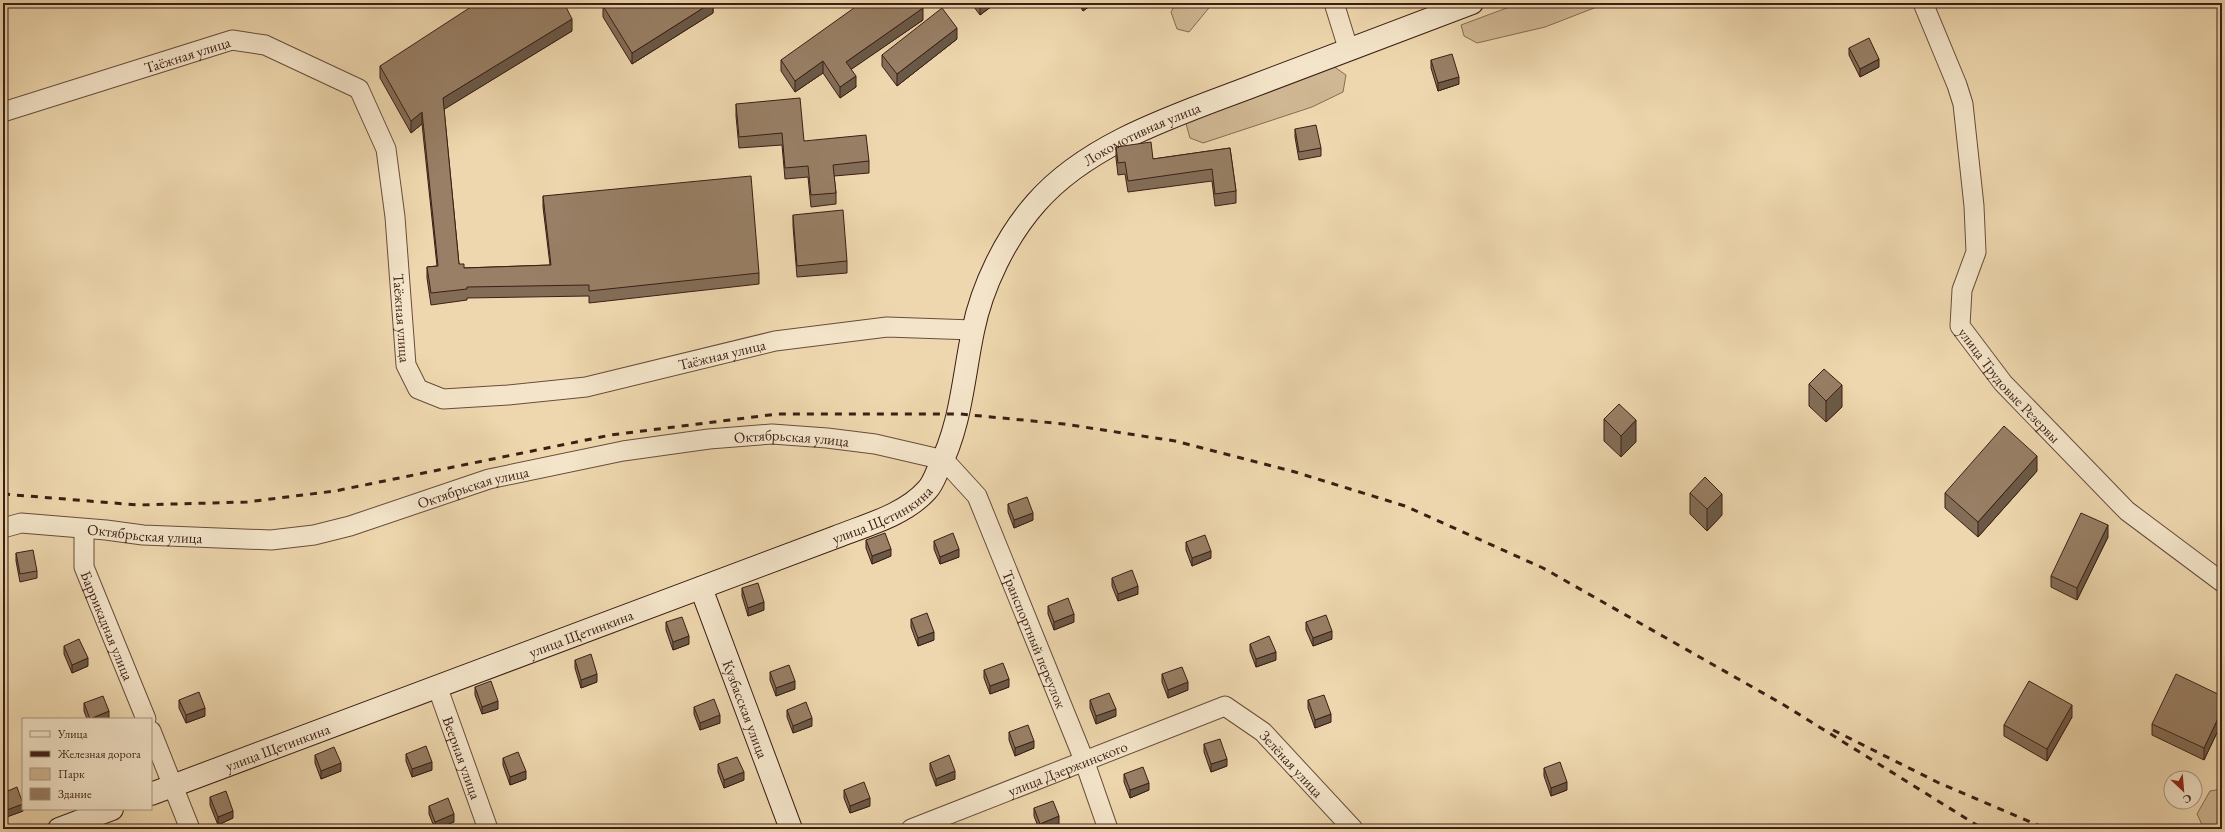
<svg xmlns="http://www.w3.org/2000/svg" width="2225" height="832" font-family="'EB Garamond',serif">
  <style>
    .green { fill: #d0b894; stroke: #866c54 }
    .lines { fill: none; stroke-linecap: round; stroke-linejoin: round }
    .street-casing { stroke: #684d3b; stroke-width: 21 }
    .secondary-casing { stroke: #3b1f15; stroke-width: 24 }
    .street { stroke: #f4e5ca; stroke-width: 19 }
    .secondary { stroke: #f4e5ca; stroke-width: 22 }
    .rail { stroke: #3b1f15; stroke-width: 3; stroke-dasharray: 7 7; stroke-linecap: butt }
    .wall { fill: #836d57; stroke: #3b1f15 }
    .shaded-wall { fill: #6a5947; stroke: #3b1f15 }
    .building { fill: #987f65; stroke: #3b1f15 }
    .labels { text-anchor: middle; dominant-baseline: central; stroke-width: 4; stroke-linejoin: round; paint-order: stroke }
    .street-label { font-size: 15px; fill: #3b1f15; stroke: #f4e5ca }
  </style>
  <rect width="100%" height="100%" fill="#eed7ae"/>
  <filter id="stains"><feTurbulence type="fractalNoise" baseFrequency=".005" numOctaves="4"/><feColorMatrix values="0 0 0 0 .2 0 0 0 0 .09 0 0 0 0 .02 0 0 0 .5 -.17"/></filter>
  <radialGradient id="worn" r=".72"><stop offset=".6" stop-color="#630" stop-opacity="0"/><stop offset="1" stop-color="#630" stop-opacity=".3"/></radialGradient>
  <path class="green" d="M1176,3H1213L1189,32L1177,29L1171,12Z
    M1520,3H1607L1545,27L1477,43L1464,36L1461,25Z
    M1323,59L1346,75L1343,92L1312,107L1203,143L1190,138L1183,113Z
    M2222,789V829H2204L2197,814L2210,791Z"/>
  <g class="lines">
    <g class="street-casing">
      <g id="street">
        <path d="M1334,3L1348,48"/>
        <path id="s1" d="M1923,3L1957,85L1963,104L1974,206L1976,252L1962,290L1960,326L2003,383L2127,511L2222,582"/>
        <path id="s2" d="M3,112L232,40L265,45L359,89L386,149L395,217L406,365L418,389L443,399L508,395L586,387L775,341L887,327L973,330"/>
        <path id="s3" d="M3,528L21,523L106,530L143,535L271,540L314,535L350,526L489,479L623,451L709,439L772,434L827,438L875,444L944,460L977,496L1084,760L1108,829"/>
        <path id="s4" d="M84,530V567L146,719"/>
        <path id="s5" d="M437,686L488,829"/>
        <path d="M151,731L190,829"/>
        <path id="s6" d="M911,829L1225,706L1263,732L1353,829"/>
      </g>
    </g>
    <g class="secondary-casing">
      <g id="secondary">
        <path id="s7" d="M701,588L791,829"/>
        <path id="s8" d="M151,794L836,537C866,525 905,515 927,490C932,485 935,477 938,470C961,426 963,379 973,331C982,286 1006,237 1036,203C1089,142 1180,114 1253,86C1326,58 1399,30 1472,3"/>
        <path d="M59,829L112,809"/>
      </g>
    </g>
    <use href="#street" class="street"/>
    <use href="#secondary" class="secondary"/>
    <path class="rail" d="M3,494L138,505L247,502L335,491L611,435L777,414H960L1064,424L1175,441L1295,472L1405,506L1543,568L1784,705L1983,829
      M1833,730L1939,783L2047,829"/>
  </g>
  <path class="wall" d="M713,3V13L632,64L603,17V6Z
    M971,3H996L980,15Z
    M1078,3H1094L1083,11Z
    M923,20L851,69L856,87L840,98L823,73L795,92L781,71V60Z
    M572,31L444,109L459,264L464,268L550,265L543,207V196L759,273V284L589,303V296L467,298V300L431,305L427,278V267L437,266L422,124L411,133L380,78V66Z
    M957,39L897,86L882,66V55Z
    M1849,48L1879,67L1860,77L1849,55Z
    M1431,60L1459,84L1438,91L1431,68Z
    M736,104L804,141L869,161V173L834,176L836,193V204L811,207L808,177L785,179L782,145L739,148L736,116Z
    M1295,129L1321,148V156L1299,160L1295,137Z
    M1116,147L1153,159L1230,148L1236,191V203L1215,206L1212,181L1128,192L1125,174L1118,175L1116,158Z
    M793,215L847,261V273L797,277L793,226Z
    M1809,384L1842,407L1826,422L1809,406Z
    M1604,419L1636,442L1621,457L1604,441Z
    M2037,471L1978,537L1945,508V493Z
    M1690,493L1722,515L1707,531L1690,514Z
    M1008,504L1033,520L1014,528L1008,512Z
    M2108,537L2077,600L2051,587V576Z
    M866,540L891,556L872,564L866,548Z
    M934,541L959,557L940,564L934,549Z
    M1186,542L1211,558L1192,566L1186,550Z
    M16,553L37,571V578L20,582L16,561Z
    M1112,578L1138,594L1118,601L1112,586Z
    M742,588L764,610L748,616L742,596Z
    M1048,606L1074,622L1054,630L1048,614Z
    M911,619L934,640L918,646L911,627Z
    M666,622L689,644L673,650L666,630Z
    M1306,622L1332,639L1313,646L1306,630Z
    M1250,644L1276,660L1256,667L1250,651Z
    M64,646L88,666L72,673L64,654Z
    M575,660L597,682L581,688L575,668Z
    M984,670L1009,687L990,694L984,678Z
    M770,672L795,689L776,696L770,680Z
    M1162,674L1188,690L1168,698L1162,682Z
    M475,687L498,709L482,714L475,695Z
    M2222,696V722L2204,760L2152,735V724Z
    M179,700L205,716L186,723L179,708Z
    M1090,700L1116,716L1096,724L1090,708Z
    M1308,700L1331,722L1315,728L1308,708Z
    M84,703L109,719H87L84,711Z
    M694,707L720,723L700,730L694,714Z
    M787,710L812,726L793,733L787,717Z
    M2072,717L2047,761L2004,736V725Z
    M1009,732L1034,748L1015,756L1009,740Z
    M1204,744L1227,766L1211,772L1204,752Z
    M406,754L432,770L412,777L406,761Z
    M315,755L341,771L321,779L315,763Z
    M503,758L526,779L510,785L503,765Z
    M930,763L955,779L936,786L930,770Z
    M718,764L744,780L724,788L718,772Z
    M1544,768L1567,790L1551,796L1544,776Z
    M1124,774L1149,790L1130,798L1124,782Z
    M844,790L870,806L850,813L844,798Z
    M3,793L23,809V811L4,818L3,816Z
    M210,797L233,818L218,825L210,805Z
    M429,806L454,822L435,829L429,814Z
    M1034,808L1059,824L1047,829H1039L1034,816Z"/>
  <path class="shaded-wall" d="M711,3H713V13L632,64V53Z
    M980,3H996L980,15Z
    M1083,3H1094L1083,11Z
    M923,8V20L846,73V62Z
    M572,19V31L443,110V98Z
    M957,28V39L897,86V74Z
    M1879,59V67L1860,77V69Z
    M823,61V73L795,92V81Z
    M856,76V87L840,98V87Z
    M1459,77V84L1438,91V83Z
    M422,112V124L411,133V121Z
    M1842,385V407L1826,422V401Z
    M1636,420V442L1621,457V436Z
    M2037,456V471L1978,537V522Z
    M1722,494V515L1707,531V509Z
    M1033,513V520L1014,528V520Z
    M2108,525V537L2077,600V588Z
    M891,549V556L872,564V556Z
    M959,549V557L940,564V557Z
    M1211,551V558L1192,566V558Z
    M1138,586V594L1118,601V594Z
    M764,602V610L748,616V608Z
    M1074,614V622L1054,630V622Z
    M1332,631V639L1313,646V638Z
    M934,632V640L918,646V638Z
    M689,636V644L673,650V642Z
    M1276,652V660L1256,667V659Z
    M88,658V666L72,673V665Z
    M597,674V682L581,688V680Z
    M1009,679V687L990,694V686Z
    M795,681V689L776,696V688Z
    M1188,682V690L1168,698V690Z
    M498,701V709L482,714V707Z
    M2072,705V717L2047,761V749Z
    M205,708V716L186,723V715Z
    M1116,709V716L1096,724V716Z
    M2222,710V722L2204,760V748Z
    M109,711V719H91Z
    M1331,714V722L1315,728V720Z
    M720,715V723L700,730V723Z
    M812,718V726L793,733V726Z
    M1034,741V748L1015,756V748Z
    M1227,759V766L1211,772V764Z
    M432,762V770L412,777V769Z
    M341,763V771L321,779V771Z
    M526,771V779L510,785V777Z
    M955,771V779L936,786V779Z
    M744,772V780L724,788V780Z
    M1567,782V790L1551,796V788Z
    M1149,783V790L1130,798V790Z
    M870,798V806L850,813V806Z
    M23,804V811L4,818V811Z
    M233,811V818L218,825V817Z
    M454,814V822L435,829V822Z
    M1059,816V824L1047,829H1040V824Z"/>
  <path class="building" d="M477,3H564L572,19L443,98L459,264H464V268L551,265L543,196L751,176L759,273L589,291V285L467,287V289L431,293L427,267L438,266L422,112L411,121L380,66Z
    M607,3H711L632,53L603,6Z
    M861,3H919L923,8L846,62L856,76L840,87L823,61L795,81L781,60Z
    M942,8L957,28L897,74L882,55Z
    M1869,38L1879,59L1860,69L1849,48Z
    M1452,54L1459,77L1438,83L1431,60Z
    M800,98L804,141L866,135L869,161L833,165L836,193L811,195L808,166L785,168L782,133L739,137L736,104Z
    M1316,125L1321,148L1299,152L1295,129Z
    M1151,142L1153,159L1230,148L1236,191L1215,194L1212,169L1128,181L1125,162L1118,163L1116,147Z
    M843,210L847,261L797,266L793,215Z
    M1824,369L1842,385L1826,401L1809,384Z
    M1619,404L1636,420L1621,436L1604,419Z
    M2004,426L2037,456L1978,522L1945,493Z
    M1705,477L1722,494L1707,509L1690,493Z
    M1027,497L1033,513L1014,520L1008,504Z
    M2081,513L2108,525L2077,588L2051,576Z
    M885,533L891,549L872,556L866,540Z
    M953,533L959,549L940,557L934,541Z
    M1205,535L1211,551L1192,558L1186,542Z
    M33,550L37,571L20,574L16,553Z
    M1132,570L1138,586L1118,594L1112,578Z
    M758,583L764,602L748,608L742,588Z
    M1068,598L1074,614L1054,622L1048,606Z
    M927,613L934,632L918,638L911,619Z
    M1326,615L1332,631L1313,638L1306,622Z
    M682,617L689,636L673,642L666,622Z
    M1269,636L1276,652L1256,659L1250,644Z
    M79,639L88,658L72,665L64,646Z
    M591,654L597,674L581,680L575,660Z
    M1003,663L1009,679L990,686L984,670Z
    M789,665L795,681L776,688L770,672Z
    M1182,667L1188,682L1168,690L1162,674Z
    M2176,674L2222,696V710L2204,748L2152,724Z
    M491,681L498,701L482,707L475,687Z
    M2029,681L2072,705L2047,749L2004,725Z
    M199,692L205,708L186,715L179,700Z
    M1109,693L1116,709L1096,716L1090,700Z
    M1324,695L1331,714L1315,720L1308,700Z
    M103,696L109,711L90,719L84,703Z
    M714,699L720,715L700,723L694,707Z
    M806,702L812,718L793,726L787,710Z
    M1028,725L1034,741L1015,748L1009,732Z
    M1220,739L1227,759L1211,764L1204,744Z
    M426,746L432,762L412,769L406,754Z
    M334,747L341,763L321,771L315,755Z
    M518,752L526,771L510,777L503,758Z
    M949,755L955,771L936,779L930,763Z
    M737,757L744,772L724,780L718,764Z
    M1560,762L1567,782L1551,788L1544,768Z
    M1143,767L1149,783L1130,790L1124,774Z
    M864,782L870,798L850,806L844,790Z
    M17,787L23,804L4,811L3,809V793Z
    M226,791L233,811L218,817L210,797Z
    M448,798L454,814L435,822L429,806Z
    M1053,801L1059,816L1040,824L1034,808Z
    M758,825L759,829H747Z"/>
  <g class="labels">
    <g class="street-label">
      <text stroke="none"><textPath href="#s2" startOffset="193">Таёжная улица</textPath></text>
      <text stroke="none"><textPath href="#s8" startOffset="1274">Локомотивная улица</textPath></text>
      <text stroke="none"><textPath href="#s2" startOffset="613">Таёжная улица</textPath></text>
      <text stroke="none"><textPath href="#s2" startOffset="997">Таёжная улица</textPath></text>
      <text stroke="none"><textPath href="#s1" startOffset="411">улица Трудовые Резервы</textPath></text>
      <text stroke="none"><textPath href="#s3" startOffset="803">Октябрьская улица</textPath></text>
      <text stroke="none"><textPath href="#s3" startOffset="479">Октябрьская улица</textPath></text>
      <text stroke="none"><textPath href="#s8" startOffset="783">улица Щетинкина</textPath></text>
      <text stroke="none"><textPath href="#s3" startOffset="143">Октябрьская улица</textPath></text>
      <text stroke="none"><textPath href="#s4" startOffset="100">Баррикадная улица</textPath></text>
      <text stroke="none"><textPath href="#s8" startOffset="459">улица Щетинкина</textPath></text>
      <text stroke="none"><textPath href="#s3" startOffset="1161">Транспортный переулок</textPath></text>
      <text stroke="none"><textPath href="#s7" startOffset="129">Кузбасская улица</textPath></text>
      <text stroke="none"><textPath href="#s8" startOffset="135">улица Щетинкина</textPath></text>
      <text stroke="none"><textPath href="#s5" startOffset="76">Веерная улица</textPath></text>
      <text stroke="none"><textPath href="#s6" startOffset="426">Зелёная улица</textPath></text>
      <text stroke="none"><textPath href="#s6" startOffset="168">улица Дзержинского</textPath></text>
    </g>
  </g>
  <rect width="2225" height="832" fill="none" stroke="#eed7ae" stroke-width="16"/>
  <rect x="4" y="4" width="2217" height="824" fill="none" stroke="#3b1f15" stroke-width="2"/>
  <rect x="8" y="8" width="2209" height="816" fill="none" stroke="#3b1f15"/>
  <rect x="22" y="718" width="130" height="92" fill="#f4e5ca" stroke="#aa9682"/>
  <rect x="30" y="731" width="20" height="6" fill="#f4e5ca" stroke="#aa9682"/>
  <text x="58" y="738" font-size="12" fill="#3b1f15">Улица</text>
  <rect x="30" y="751" width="20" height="6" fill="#3b1f15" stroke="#aa9682"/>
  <text x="58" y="758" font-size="12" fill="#3b1f15">Железная дорога</text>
  <rect x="30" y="768" width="20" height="12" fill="#d0b894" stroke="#aa9682"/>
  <text x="58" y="778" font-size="12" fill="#3b1f15">Парк</text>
  <rect x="30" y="788" width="20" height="12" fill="#987f65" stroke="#aa9682"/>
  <text x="58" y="798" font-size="12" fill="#3b1f15">Здание</text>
  <g transform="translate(2183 790) rotate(154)"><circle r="19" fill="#f4e5ca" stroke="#aa9682"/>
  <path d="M0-3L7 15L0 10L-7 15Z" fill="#8f2418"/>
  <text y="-6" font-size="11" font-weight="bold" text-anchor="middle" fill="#3b1f15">С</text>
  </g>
  <rect width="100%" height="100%" filter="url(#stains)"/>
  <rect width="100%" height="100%" fill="url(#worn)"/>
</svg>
